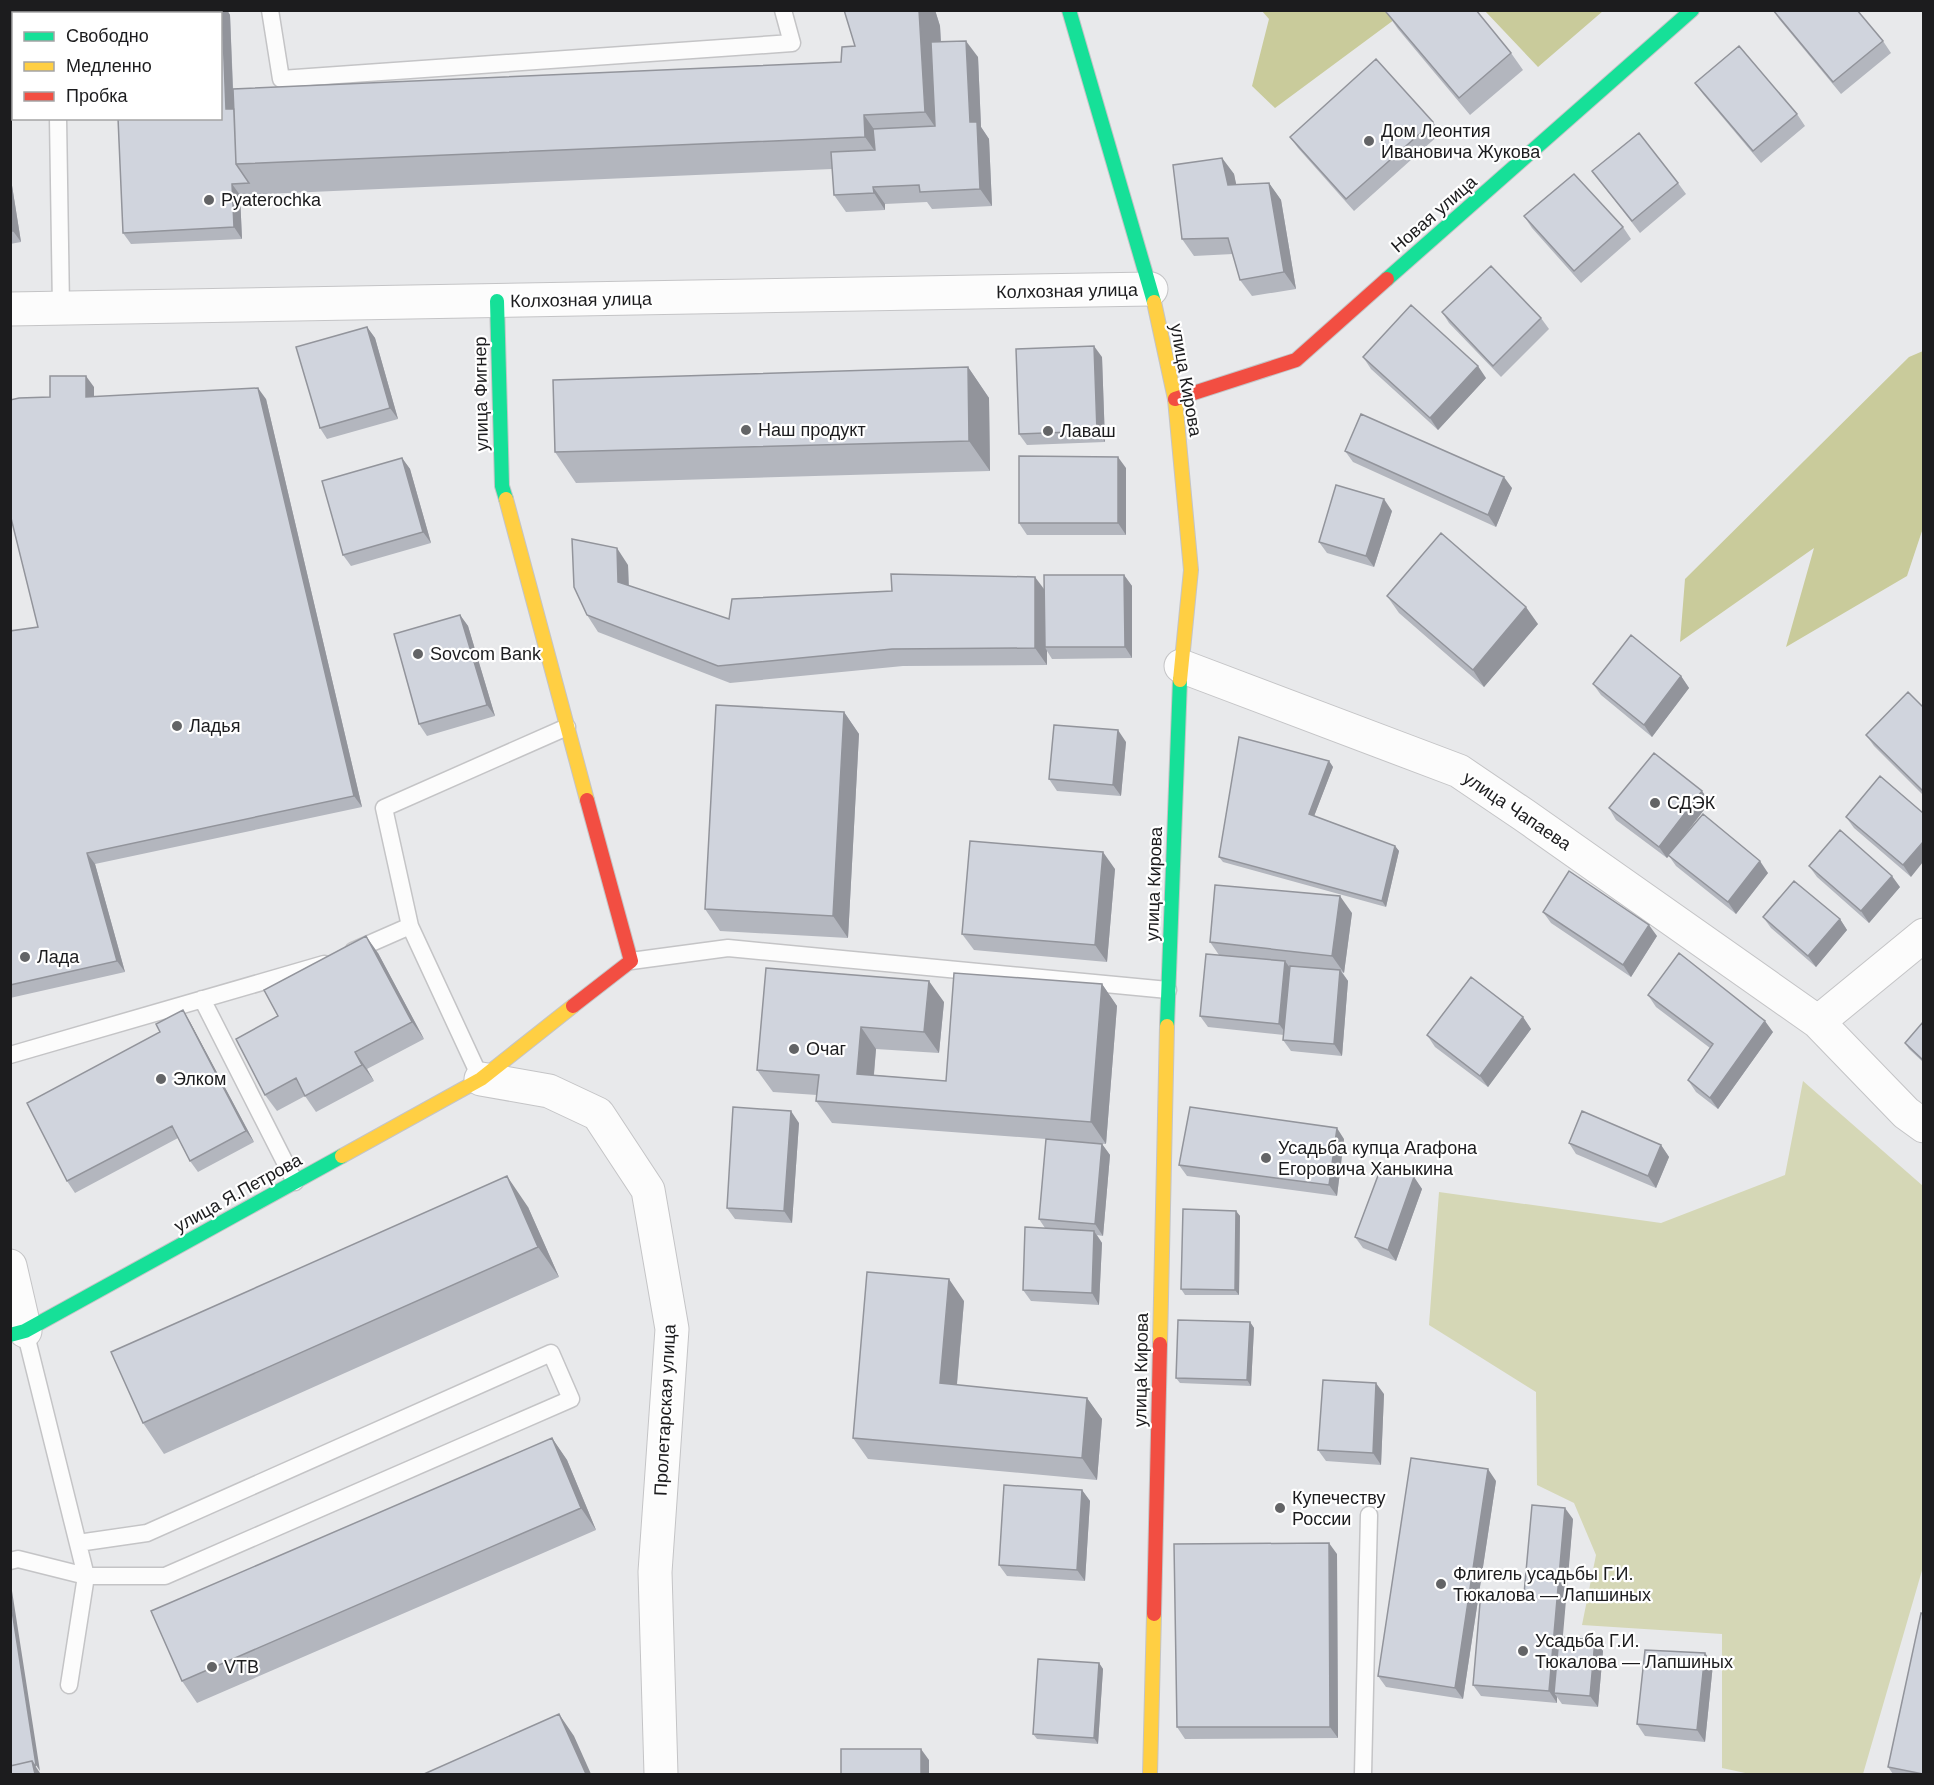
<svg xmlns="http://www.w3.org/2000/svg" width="1934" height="1785" font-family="Arial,sans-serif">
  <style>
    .green { fill: #d5d7b6 }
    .forest { fill: #c9cb9b }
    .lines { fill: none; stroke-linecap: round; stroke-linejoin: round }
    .lane-casing { stroke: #c4c4c6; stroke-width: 19 }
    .street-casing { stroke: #c4c4c6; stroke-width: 35 }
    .fast-casing { stroke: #c4c4c6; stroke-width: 16 }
    .slow-casing { stroke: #c4c4c6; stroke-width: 16 }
    .jam-casing { stroke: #c4c4c6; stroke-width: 16 }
    .lane { stroke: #fcfcfc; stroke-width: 16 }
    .street { stroke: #fcfcfc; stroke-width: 33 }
    .fast { stroke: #16e098; stroke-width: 14 }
    .slow { stroke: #ffcf43; stroke-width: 14 }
    .jam { stroke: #f24e42; stroke-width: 14 }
    .wall { fill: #b3b6be }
    .shaded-wall { fill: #92949b }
    .building { fill: #d0d4dd; stroke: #92949b; stroke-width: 1.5 }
    .poi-dot { fill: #636466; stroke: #fff; stroke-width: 2 }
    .labels { text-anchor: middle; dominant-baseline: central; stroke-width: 4.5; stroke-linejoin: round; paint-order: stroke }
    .poi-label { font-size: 18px; fill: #1c1c1e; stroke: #fff; text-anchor: start }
    .street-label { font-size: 18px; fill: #1c1c1e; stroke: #fff }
  </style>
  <rect width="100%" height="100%" fill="#e8e9eb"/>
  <path class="green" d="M1803,1081L1923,1186V1567L1863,1774H1750L1722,1768V1634L1582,1625L1596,1555L1574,1503L1537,1485L1536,1392L1429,1325L1439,1192L1661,1223L1785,1175Z"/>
  <path class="forest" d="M1262,11H1406L1275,108L1252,86L1269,19Z
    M1485,11H1603L1538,67Z
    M1923,351V528L1907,576L1786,647L1814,548L1680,642L1685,579L1909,357Z"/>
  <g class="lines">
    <g class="lane-casing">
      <path id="lane" d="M57,10V14
        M270,10L281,79L792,43L783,10
        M58,118L61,308
        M410,926L481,1079
        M353,951L410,926L384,808L567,727
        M631,961L728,948L1168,990
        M202,999L295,1182
        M10,1055L324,964
        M25,1331L86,1576L69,1685
        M10,1561L18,1559L86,1576H165L571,1399L551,1353L147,1533L78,1543
        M1363,1774L1369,1515"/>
    </g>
    <g class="street-casing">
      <path id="street" d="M10,309L1151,289
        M1181,666L1459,771L1524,815L1818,1022L1906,1113L1924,1126
        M1818,1022L1924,935
        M481,1079L549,1091L598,1114L648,1190L672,1329L655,1572L661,1774
        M10,1266L25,1331"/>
    </g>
    <g class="fast-casing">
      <path id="fast" d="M1069,10L1154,302
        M1387,279L1692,10
        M497,301L502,486L506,499
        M1167,1026L1180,680
        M10,1335L25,1331L342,1156"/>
    </g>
    <g class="slow-casing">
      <path id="slow" d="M1154,302L1175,399L1191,570L1180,680
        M506,499L587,800
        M342,1156L481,1079L573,1006
        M1160,1344L1167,1026
        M1150,1774L1154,1614"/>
    </g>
    <g class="jam-casing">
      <path id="jam" d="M1175,399L1296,360L1387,279
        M573,1006L631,961L587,800
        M1154,1614L1160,1344"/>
    </g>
    <use href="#lane" class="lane"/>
    <use href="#street" class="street"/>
    <use href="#fast" class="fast"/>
    <use href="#slow" class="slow"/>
    <use href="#jam" class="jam"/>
  </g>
  <path class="wall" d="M113,10H227L230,15L234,109L841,62L855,46L844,10H935L940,26L941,42L978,57L981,127L989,139L992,206L932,209L927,202L885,204V210L846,212L834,195L832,169L240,195L242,239L131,244L123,233Z
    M1773,10L1883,41L1891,53L1841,94L1779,19Z
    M1386,12L1511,53L1523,70L1470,115L1398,29Z
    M1695,83L1797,114L1805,126L1761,163L1703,94Z
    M1433,122L1441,133L1354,211L1298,148L1290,137Z
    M1222,158L1234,174L1236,185L1269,183L1281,200L1296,289L1252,296L1240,280L1233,254L1194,256L1182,239Z
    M1592,171L1678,183L1686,194L1640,233Z
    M10,173L21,242L10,244Z
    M1524,216L1623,227L1631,239L1581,283L1532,228Z
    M1442,312L1541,318L1549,329L1501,377L1449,323Z
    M367,327L375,338L398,419L327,439L320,428Z
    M1102,357L1105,442L1027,445L1019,434Z
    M1363,357L1486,378L1438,430L1371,369Z
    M968,367L989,398L990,471L576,483L555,452Z
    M94,387V396L266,399L362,807L95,864L125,972L10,998V631L38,627L50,397Z
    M1345,451L1512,488L1496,527L1353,462Z
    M402,458L410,469L431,543L351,566L343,555Z
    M1126,468V535H1027L1019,523Z
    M1392,511L1374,567L1327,553L1319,542Z
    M628,565L629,586L729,619L1044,590L1124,575L1132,586V658L1052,659L1047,651V665L903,666L730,683L598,632L587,615Z
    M1387,596L1538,624L1484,687L1399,613Z
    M460,615L468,626L495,716L427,736L419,724Z
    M1681,676L1689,688L1652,737L1601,695L1593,684Z
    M1923,707V795L1874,746L1866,735Z
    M844,712L859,734L848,938L720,931L705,909Z
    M1126,742L1121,796L1057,791L1049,779Z
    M1329,761L1333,767L1314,816L1395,846L1399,851L1386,907L1223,862L1219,857Z
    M1880,776L1911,877L1854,828L1846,817Z
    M1710,802L1684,836L1768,873L1736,914L1676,866L1669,856L1667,858L1616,820L1609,808Z
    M1809,866L1900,887L1869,923L1817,877Z
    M1115,869L1107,962L974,950L962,934Z
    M1543,912L1657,936L1631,977L1551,923Z
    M1352,913L1344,973L1342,972L1348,981L1342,1056L1291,1051L1283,1040L1284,1035L1208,1027L1200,1016L1219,955L1210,942Z
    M1763,917L1840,919L1847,930L1816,967L1771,928Z
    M378,953L424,1039L367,1069L374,1081L316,1112L305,1096L277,1111L265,1095L278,1016Z
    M766,968L944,1002L939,1053L876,1049L874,1075L946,1081L1102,984L1117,1006L1106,1144L1065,1141L1102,1144L1110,1155L1103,1236L1097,1235L1102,1243L1099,1305L1031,1301L1023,1290L1045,1228L1039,1219L1046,1139L832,1123L816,1101L817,1095L773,1092L757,1070Z
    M1648,995L1773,1032L1718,1109L1696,1092L1688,1080L1710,1048L1656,1007Z
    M1523,1017L1531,1029L1488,1087L1435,1047L1427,1035Z
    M190,1022L254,1142L198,1172L190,1161L178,1138L75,1193L67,1181Z
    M1923,1022V1062L1909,1049L1905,1043Z
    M799,1123L792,1223L735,1219L727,1208Z
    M1344,1139L1337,1196L1187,1176L1179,1165Z
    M1569,1143L1661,1145L1669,1157L1656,1188L1576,1154Z
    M1414,1177L1422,1189L1396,1261L1363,1248L1355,1237Z
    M528,1207L559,1277L164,1454L143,1423Z
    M1236,1211L1240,1216L1239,1295H1185L1181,1289Z
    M964,1301L957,1385L1087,1398L1102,1419L1097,1480L868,1459L853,1438Z
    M1250,1322L1254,1328L1251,1386L1180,1383L1176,1378Z
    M1384,1394L1381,1465L1326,1461L1318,1450Z
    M552,1438L567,1460L596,1530L197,1703L182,1681Z
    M1496,1481L1463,1699L1386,1687L1378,1676Z
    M1082,1490L1090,1501L1085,1581L1007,1576L999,1565Z
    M1573,1519L1562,1637L1595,1640L1603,1651L1598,1707L1562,1704L1557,1697V1703L1481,1696L1473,1685L1524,1594Z
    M1337,1554L1338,1738L1185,1739L1177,1727Z
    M1705,1653L1713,1664L1705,1742L1645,1736L1637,1724Z
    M1099,1663L1103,1669L1098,1744L1037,1739L1033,1734Z
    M1888,1767L1923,1774H1893Z"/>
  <path class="shaded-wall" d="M222,10H227L230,15L234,121L226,109Z
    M919,10H935L940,26L946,143L925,112Z
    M966,41L978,57L981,127L989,139L992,206L980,189L970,122Z
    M864,115L885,145L886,167L865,137Z
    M1222,158L1234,174L1240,202L1228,185Z
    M10,173L21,242L13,231L10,216Z
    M1269,183L1281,200L1296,289L1284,272Z
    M232,184L240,195L242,239L234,227Z
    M873,187L885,204V210L874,193Z
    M367,327L375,338L398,419L390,408Z
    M1094,346L1102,357L1105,442L1097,431Z
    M1478,366L1486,378L1438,430L1430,418Z
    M968,367L989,398L990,471L969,441Z
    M86,376L94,387V408L86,397Z
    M258,388L266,399L362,807L354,796Z
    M1118,457L1126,468V535L1118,523Z
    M402,458L410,469L431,543L423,532Z
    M1504,477L1512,488L1496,527L1488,515Z
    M1384,499L1392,511L1374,567L1366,556Z
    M617,548L628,565L629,599L618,582Z
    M1124,575L1132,586V658L1125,647Z
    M1035,577L1047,593L1045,647L1047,651V665L1035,648Z
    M1526,607L1538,624L1484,687L1473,670Z
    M460,615L468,626L495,716L487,705Z
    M1681,676L1689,688L1652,737L1644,725Z
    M844,712L859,734L848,938L833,916Z
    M1118,730L1126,742L1121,796L1113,785Z
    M1329,761L1333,767L1313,819L1309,814Z
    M1702,791L1710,802L1667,858L1659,847Z
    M1923,842V862L1911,877L1903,865Z
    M1395,846L1399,851L1386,907L1382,901Z
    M1103,852L1115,869L1107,962L1095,945Z
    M87,853L95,864L125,972L117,961Z
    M1760,861L1768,873L1736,914L1728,902Z
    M1892,876L1900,887L1869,923L1861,911Z
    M1340,896L1352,913L1344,973L1332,956Z
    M1840,919L1847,930L1816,967L1808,956Z
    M1649,925L1657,936L1631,977L1623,965Z
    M366,936L378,953L424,1039L412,1022Z
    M1285,961L1293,972L1287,1035L1279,1024Z
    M1340,970L1348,981L1342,1056L1334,1044Z
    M929,981L944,1002L939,1053L924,1032Z
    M1102,984L1117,1006L1106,1144L1091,1122Z
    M183,1010L190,1022L254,1142L246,1131Z
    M1523,1017L1531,1029L1488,1087L1480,1076Z
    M1765,1021L1773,1032L1718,1109L1710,1098Z
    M861,1027L876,1049L872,1095L857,1074Z
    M355,1052L367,1069L374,1081L362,1065Z
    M791,1111L799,1123L792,1223L784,1211Z
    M1337,1128L1344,1139L1337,1196L1329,1185Z
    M1102,1144L1110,1155L1103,1236L1095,1224Z
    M1661,1145L1669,1157L1656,1188L1648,1176Z
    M507,1176L528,1207L559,1277L538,1247Z
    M1414,1177L1422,1189L1396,1261L1388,1250Z
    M1236,1211L1240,1216L1239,1295L1235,1290Z
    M1094,1231L1102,1243L1099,1305L1092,1293Z
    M949,1279L964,1301L955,1405L940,1383Z
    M1250,1322L1254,1328L1251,1386L1247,1380Z
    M1376,1383L1384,1394L1381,1465L1373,1453Z
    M1087,1398L1102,1419L1097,1480L1082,1458Z
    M552,1438L567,1460L596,1530L581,1508Z
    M1488,1469L1496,1481L1463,1699L1455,1688Z
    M1082,1490L1090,1501L1085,1581L1077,1570Z
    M1565,1508L1573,1519L1558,1693H1554L1557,1697V1703L1549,1691Z
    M1329,1543L1337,1554L1338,1738L1330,1727Z
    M10,1578L40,1771L36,1765L10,1598Z
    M1595,1640L1603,1651L1598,1707L1590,1696Z
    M1705,1653L1713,1664L1705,1742L1697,1730Z
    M1099,1663L1103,1669L1098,1744L1094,1738Z
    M559,1714L574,1736L591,1774H586Z
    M921,1749L929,1760V1774H921Z
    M32,1761L40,1773V1774H35Z"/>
  <path class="building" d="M113,10H222L226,109H234L236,164L249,183L232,184L234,227L123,233L118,118H220V14H114Z
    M844,10H919L925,112L864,115L865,137L236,164L233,89L841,62L842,47L855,46Z
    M1389,10H1476L1511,53L1459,98L1386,12Z
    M1773,10H1857L1883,41L1833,82Z
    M966,41L970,122H977L980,189L920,192L919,185L873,187L874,193L834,195L831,152L875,150L873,129L935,126L931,42Z
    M1739,46L1797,114L1753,151L1695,83Z
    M1376,59L1433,122L1346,199L1290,137Z
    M1639,133L1678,183L1632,221L1592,171Z
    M1222,158L1228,185L1269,183L1284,272L1240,280L1228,238L1182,239L1173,165Z
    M1574,174L1623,227L1574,271L1524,216Z
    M10,216L13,231H10Z
    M1491,266L1541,318L1493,366L1442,312Z
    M1411,305L1478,366L1430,418L1363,357Z
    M367,327L390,408L320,428L296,347Z
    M1094,346L1097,431L1019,434L1016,349Z
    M968,367L969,441L555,452L553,380Z
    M50,376H86V397L258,388L354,796L87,853L117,961L10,985V631L38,627L10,514V400L19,398L50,397Z
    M1361,414L1504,477L1488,515L1345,451Z
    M1019,456L1118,457V523H1019Z
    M402,458L423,532L343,555L322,481Z
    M1336,485L1384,499L1366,556L1319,542Z
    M1441,533L1526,607L1473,670L1387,596Z
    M572,539L617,548L618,582L729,619L732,599L892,591L891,574L1035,577V648L892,649L718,666L587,615L574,587Z
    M1044,575H1124L1125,647H1045Z
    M460,615L487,705L419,724L394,634Z
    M1631,635L1681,676L1644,725L1593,684Z
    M1908,692L1923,707V791L1866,735Z
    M716,705L844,712L833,916L705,909Z
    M1054,725L1118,730L1113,785L1049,779Z
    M1239,737L1329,761L1309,814L1395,846L1382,901L1219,857Z
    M1654,753L1702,791L1659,847L1609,808Z
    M1880,776L1923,813V842L1903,865L1846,817Z
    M1703,814L1760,861L1728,902L1668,855Z
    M1840,830L1892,876L1861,911L1809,866Z
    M970,841L1103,852L1095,945L962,934Z
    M1569,871L1649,925L1623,965L1543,912Z
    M1794,881L1840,919L1808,956L1763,917Z
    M1215,885L1340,896L1332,956L1210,942Z
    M366,936L412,1022L355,1052L362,1065L305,1096L296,1078L265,1095L236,1039L278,1016L264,990Z
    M1679,953L1765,1021L1710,1098L1688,1080L1713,1044L1648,995Z
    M1206,954L1285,961L1279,1024L1200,1016Z
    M1290,966L1340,970L1334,1044L1283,1040Z
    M766,968L929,981L924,1032L861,1027L857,1074L946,1081L954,973L1102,984L1091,1122L816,1101L819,1075L757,1070Z
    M1471,977L1523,1017L1480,1076L1427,1035Z
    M183,1010L246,1131L190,1161L172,1126L67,1181L27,1103L160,1032L156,1024Z
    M1923,1022V1060L1905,1043Z
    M733,1107L791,1111L784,1211L727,1208Z
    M1190,1107L1337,1128L1329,1185L1179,1165Z
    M1582,1111L1661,1145L1648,1176L1569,1143Z
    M1046,1139L1102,1144L1095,1224L1039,1219Z
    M1382,1165L1414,1177L1388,1250L1355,1237Z
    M507,1176L538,1247L143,1423L111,1352Z
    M1183,1209L1236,1211L1235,1290L1181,1289Z
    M1025,1227L1094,1231L1092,1293L1023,1290Z
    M867,1272L949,1279L940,1383L1087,1398L1082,1458L853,1438Z
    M1178,1320L1250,1322L1247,1380L1176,1378Z
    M1323,1380L1376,1383L1373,1453L1318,1450Z
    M552,1438L581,1508L182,1681L151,1611Z
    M1411,1458L1488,1469L1455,1688L1378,1676Z
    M1004,1485L1082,1490L1077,1570L999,1565Z
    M1532,1505L1565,1508L1549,1691L1473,1685L1481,1591L1524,1594Z
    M1329,1543L1330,1727H1177L1174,1544Z
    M10,1598L36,1765L35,1766L32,1761L10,1766Z
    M1921,1613L1923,1614V1774L1888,1767Z
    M1559,1637L1595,1640L1590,1696L1554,1693Z
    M1645,1650L1705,1653L1697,1730L1637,1724Z
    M1038,1659L1099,1663L1094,1738L1033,1734Z
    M559,1714L586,1774H424Z
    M841,1749H921V1774H841Z
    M32,1761L35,1774H10V1766Z"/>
  <g class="poi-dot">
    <circle cx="1369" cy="141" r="6"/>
    <circle cx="209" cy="200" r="6"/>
    <circle cx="746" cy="430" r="6"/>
    <circle cx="1048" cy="431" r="6"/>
    <circle cx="418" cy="654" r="6"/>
    <circle cx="177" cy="726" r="6"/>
    <circle cx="1655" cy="803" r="6"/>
    <circle cx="25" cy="957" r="6"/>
    <circle cx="794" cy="1049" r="6"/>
    <circle cx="161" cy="1079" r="6"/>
    <circle cx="1266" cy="1158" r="6"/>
    <circle cx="1280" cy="1508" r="6"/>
    <circle cx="1441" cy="1584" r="6"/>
    <circle cx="1523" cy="1651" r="6"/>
    <circle cx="212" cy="1667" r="6"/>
  </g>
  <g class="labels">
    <g class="poi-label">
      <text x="1381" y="131">Дом Леонтия<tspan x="1381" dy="21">Ивановича Жукова</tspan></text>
      <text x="221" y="200">Pyaterochka</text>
      <text x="758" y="430">Наш продукт</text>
      <text x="1060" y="431">Лаваш</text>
      <text x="430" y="654">Sovcom Bank</text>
      <text x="189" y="726">Ладья</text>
      <text x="1667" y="803">СДЭК</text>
      <text x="37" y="957">Лада</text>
      <text x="806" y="1049">Очаг</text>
      <text x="173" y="1079">Элком</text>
      <text x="1278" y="1148">Усадьба купца Агафона<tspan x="1278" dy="21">Егоровича Ханыкина</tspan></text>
      <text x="1292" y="1498">Купечеству<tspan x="1292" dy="21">России</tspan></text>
      <text x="1453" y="1574">Флигель усадьбы Г.И.<tspan x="1453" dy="21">Тюкалова — Лапшиных</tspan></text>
      <text x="1535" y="1641">Усадьба Г.И.<tspan x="1535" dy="21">Тюкалова — Лапшиных</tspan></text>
      <text x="224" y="1667">VTB</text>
    </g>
    <g class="street-label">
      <text transform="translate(1434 214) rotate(-41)">Новая улица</text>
      <text transform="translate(1067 291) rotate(-1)">Колхозная улица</text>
      <text transform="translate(581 300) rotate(-1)">Колхозная улица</text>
      <text transform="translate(1186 380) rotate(80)">улица Кирова</text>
      <text transform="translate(481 394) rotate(-91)">улица Фигнер</text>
      <text transform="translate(1517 811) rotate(34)">улица Чапаева</text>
      <text transform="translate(1154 884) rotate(-88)">улица Кирова</text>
      <text transform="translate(238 1193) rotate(-29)">улица Я.Петрова</text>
      <text transform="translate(1141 1370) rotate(-89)">улица Кирова</text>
      <text transform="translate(665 1410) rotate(-87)">Пролетарская улица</text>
    </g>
  </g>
  <rect width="1934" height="1785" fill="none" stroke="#1c1c1e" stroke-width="24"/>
  <rect x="12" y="12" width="210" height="108" fill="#ffffff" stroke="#a4a4a5" stroke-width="1.5"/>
  <rect x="24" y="32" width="30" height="9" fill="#16e098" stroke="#a4a4a5" stroke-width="1.5"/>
  <text x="66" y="42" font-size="18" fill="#1c1c1e">Свободно</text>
  <rect x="24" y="62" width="30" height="9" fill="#ffcf43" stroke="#a4a4a5" stroke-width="1.5"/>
  <text x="66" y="72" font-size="18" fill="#1c1c1e">Медленно</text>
  <rect x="24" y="92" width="30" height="9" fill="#f24e42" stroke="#a4a4a5" stroke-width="1.5"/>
  <text x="66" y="102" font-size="18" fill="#1c1c1e">Пробка</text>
</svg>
